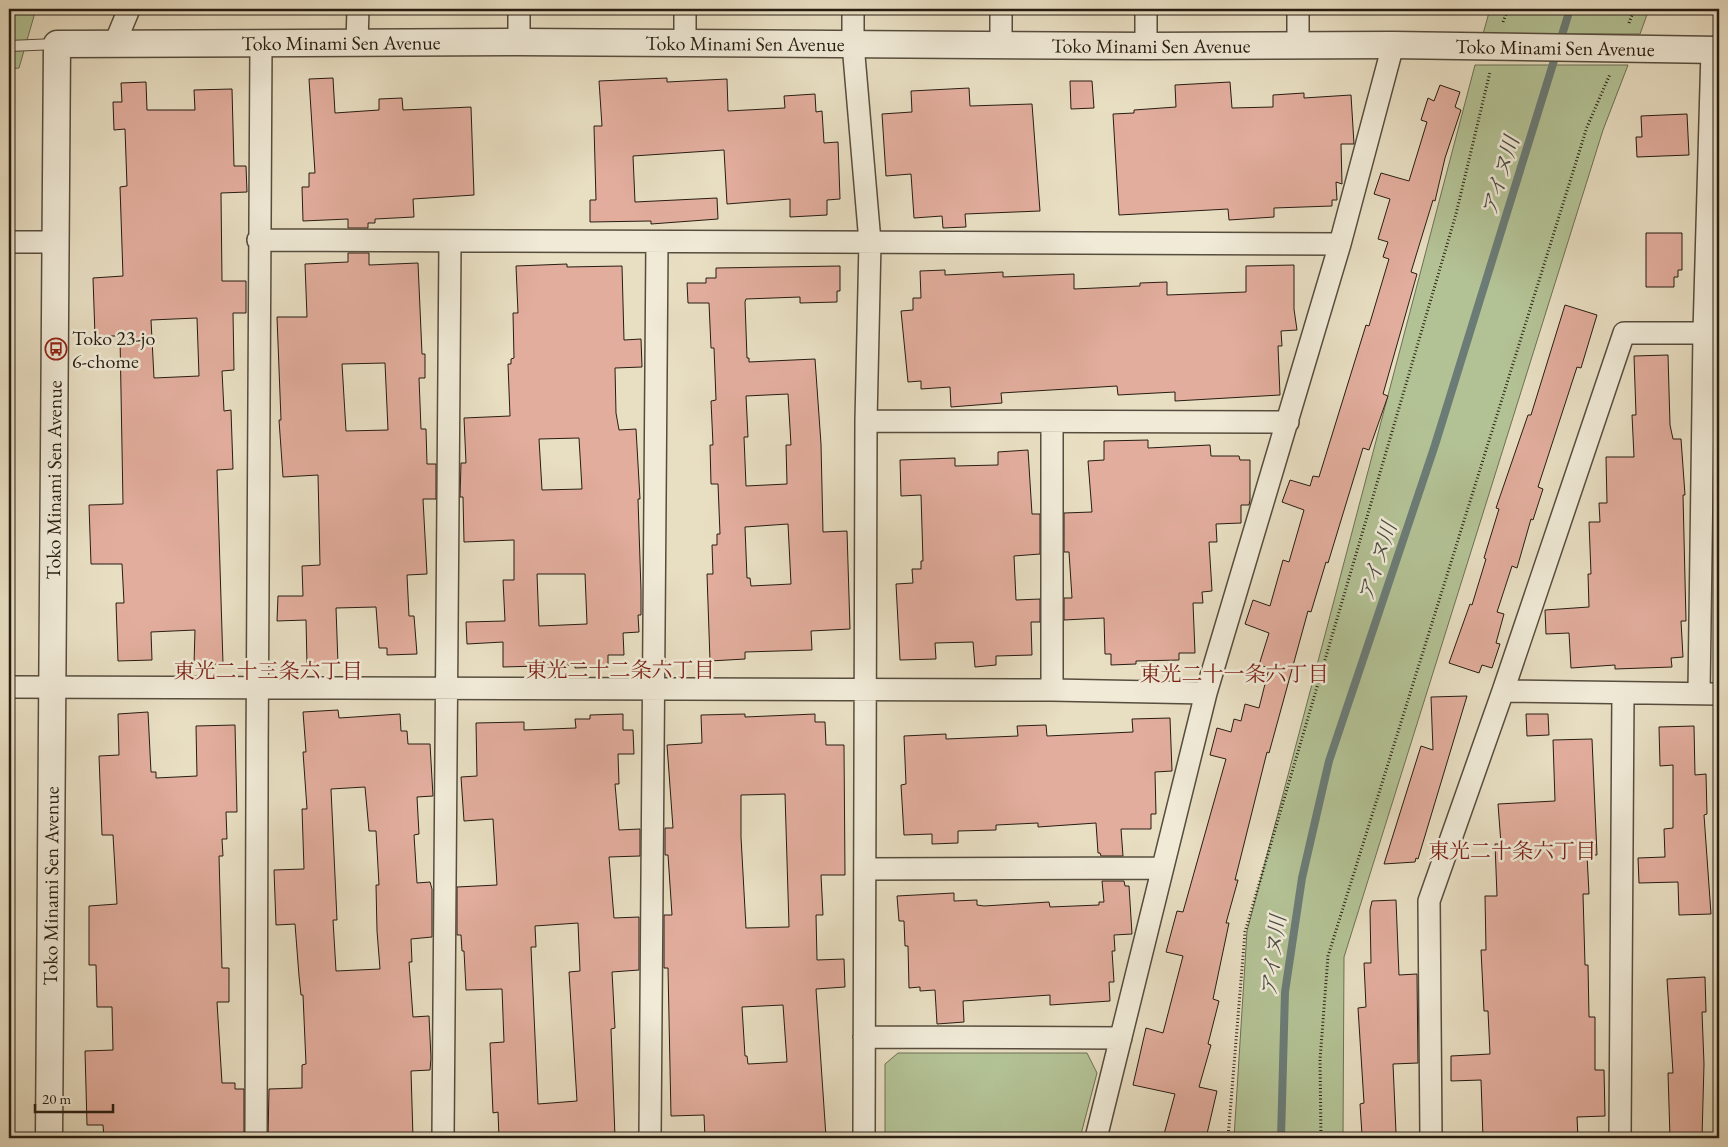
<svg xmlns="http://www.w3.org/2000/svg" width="1728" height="1147" font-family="'EB Garamond','Noto Serif JP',serif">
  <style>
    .green { fill: #b3c295; stroke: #6d7054 }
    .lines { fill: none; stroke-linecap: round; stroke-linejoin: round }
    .stream { stroke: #6b7c77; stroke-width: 8 }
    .building { fill: #e2ad9d; stroke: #271d12; fill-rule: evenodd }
    .service-casing { stroke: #574d3e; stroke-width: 12 }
    .minor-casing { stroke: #574d3e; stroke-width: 24 }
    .tertiary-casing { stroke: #574d3e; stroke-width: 29 }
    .path { stroke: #271d12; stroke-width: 3; stroke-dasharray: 1 2.5; stroke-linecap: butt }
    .service { stroke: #f0ead7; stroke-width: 10 }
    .minor { stroke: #f0ead7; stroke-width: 21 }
    .tertiary { stroke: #f0ead7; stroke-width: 26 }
    .labels { text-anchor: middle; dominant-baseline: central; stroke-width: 5; stroke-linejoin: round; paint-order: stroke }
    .street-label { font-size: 20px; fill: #271d12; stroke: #f0ead7 }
    .poi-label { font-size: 20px; fill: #271d12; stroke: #f0ead7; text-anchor: start }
    .water-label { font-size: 21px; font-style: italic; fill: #494c44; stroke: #f0ead7 }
    .neighbourhood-label { font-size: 21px; fill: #7a1f14; stroke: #f0ead7 }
  </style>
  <rect width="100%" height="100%" fill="#e8dec2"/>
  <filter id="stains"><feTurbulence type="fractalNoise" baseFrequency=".004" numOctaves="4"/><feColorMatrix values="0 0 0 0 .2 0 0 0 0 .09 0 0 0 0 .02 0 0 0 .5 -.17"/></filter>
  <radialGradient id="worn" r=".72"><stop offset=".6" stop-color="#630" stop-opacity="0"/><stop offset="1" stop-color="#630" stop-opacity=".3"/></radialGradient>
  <path class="green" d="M9,9H36L19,68L9,69Z
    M1490,9H1649L1640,34H1483Z
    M1475,65H1628L1603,130L1344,957L1343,1138H1234L1247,931Z
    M898,1053H1087L1097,1073L1080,1138H885V1064Z"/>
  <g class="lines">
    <path class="stream" d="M1281,1138L1285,992L1302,878L1329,761L1435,445L1570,9"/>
  </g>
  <path class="building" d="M333,78L335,113L379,110V99L402,98L403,110L471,107L474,195L413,199L414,217L375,219V223H368V228H348V219L303,221L302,187H309V173H315L309,79Z
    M667,78V82L727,79L728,111L785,108L784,96L815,94L816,112L822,111L824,143L838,142L840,199L827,200V215L790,217V199L727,204L724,150L633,156L635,202L717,198L718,219L651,224V221L590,222V200H596L594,126H602L599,81Z
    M1070,81H1092L1094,108L1071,109Z
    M146,82L147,110H195L194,90L232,89L234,166H246L247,192L221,193L222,281H246V313H233L234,370L222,371L224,411L231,410L233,469L217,470L223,664H194L195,630L151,632L152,660L118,661L116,603H124L122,564H91L89,505L123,504L120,336H95L93,278L123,276L120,187L127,186L125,129L114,130L113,102H122L121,83ZM197,318L199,376L154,378L151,320Z
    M1230,82L1232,108L1273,107V95L1304,93V98L1351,95L1354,144H1341L1342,184L1336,182L1337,200H1332V206L1274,208V217L1229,220L1228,209L1119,215L1113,114L1134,113V110L1176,107L1175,85Z
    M1440,85L1460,92L1455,107L1461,110L1445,158L1435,201L1433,200L1411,272L1417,274L1383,394L1388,396L1369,450L1363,448L1328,563L1326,562L1311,612L1308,611L1269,753L1267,752L1235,880H1238L1226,923H1229L1213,999L1219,1001L1208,1044L1211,1045L1199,1087L1217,1091L1206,1138H1163L1175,1094L1133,1085L1146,1028L1163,1033L1183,956L1166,952L1177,911L1183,912L1226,759L1210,755L1217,728L1231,732L1234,719L1241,721L1245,704L1259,708L1269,668L1259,665L1269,633L1245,624L1253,600L1270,606L1283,560L1289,562L1304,510L1282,502L1290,480L1310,486L1313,476L1319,477L1366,325L1369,326L1389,259L1383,257L1388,242L1378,239L1390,199L1374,194L1381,173L1409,181L1427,122L1421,120L1428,98L1434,101Z
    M969,88L970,106L1032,104L1040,211L965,214L966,227L943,228L942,216L914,218L911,174L886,176L882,114L912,112L911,91Z
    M1687,114L1689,155L1637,157L1636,137H1642L1641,116Z
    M1646,233H1682V270H1678V277H1674V287H1646Z
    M348,253H369V265L418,263L422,354H425V378H419L421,429H426L427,464H436V499H423L427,574L407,575L409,616H414L417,654L387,655V648H379L376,607L336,608L338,664L307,665L306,620L277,621L278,596H303L302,566L320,565L318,475L283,477L279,420H281L277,317H307L305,264L348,262ZM385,363L388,430L346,431L342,364Z
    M567,264V267L622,266L624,340L641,339L642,367L615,368L616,413L619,430L636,429L640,499H638L641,591V615H638L639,632L623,633L624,655H608V667L575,668V665L503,667V642L467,644L466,622L505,621L503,580H514V540L464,542L463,497H460L461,463H466L464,418L510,416L508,364H511V359L514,358L513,313H518L516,266ZM579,438L582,489L542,490L539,439ZM537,574H585L587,624L539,626Z
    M1294,265V309L1297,330L1281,331L1282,346H1278L1280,395L1175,401V392L1118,395L1117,386L1001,393L1002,403L951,407L950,387L921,389V381L908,382L901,311L913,310V298H921L920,271L945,270V275L1003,272V277L1074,274V289L1140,286V283L1167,282V295L1246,292V266Z
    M840,266V291H837V302L800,303V297L746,299L745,302L747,358H749V362L815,359L821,444L823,532L847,531L850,629L811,631L812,650L745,652V659L710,661L707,574H713L712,545H717V534H720L718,484H711L710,445H713L711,401L716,400L714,348H711L709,303H688L687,283H706V278H716V268ZM788,394L791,445H786L787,484L746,486L744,437H748L746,396ZM788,524L791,584L751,586L750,578H747L745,527Z
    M1565,305L1597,315L1581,368L1577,367L1538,487L1543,489L1533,520L1531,519L1517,568L1512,566L1497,612L1504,614L1496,643L1500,644L1492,668L1482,665L1479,673L1449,663L1470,604L1472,605L1486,559L1484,558L1499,509L1496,508L1528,415H1531Z
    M1668,355L1670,425L1673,439H1681L1685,495H1683L1686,621H1681L1683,657L1671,658L1672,667L1615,669V665L1571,668L1569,633L1546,634L1545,610L1589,607L1588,574H1591L1589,522H1600L1599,503H1607L1606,457H1634L1632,415H1636L1634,356Z
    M1148,440V448L1210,445L1211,456H1239L1240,460H1250V500L1249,505H1241V523L1216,524L1217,542H1209L1212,591L1202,592L1203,603H1193L1195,653H1179V660L1136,661V664L1111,665V654H1105L1104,618L1064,620V598H1072L1069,552H1064V513L1092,512L1088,461L1104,460V441Z
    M1028,450L1032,514H1040V554L1014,556L1016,600L1040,599V622H1031L1032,655L996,656V665L975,667L973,642L935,643L936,659L900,660L896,584L913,583L912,569H921V561H923L921,495L901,496L900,460L955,458V466L998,465V452Z
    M1467,696L1418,859L1416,858L1415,862L1384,864L1421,746L1433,750L1431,697Z
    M338,710L339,718L400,714L401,731H407L408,744H430L433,796L417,797L419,834L414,835L417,883L430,882L432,889V937L411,939L412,962H409L413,1017L429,1016L431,1058L430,1070L411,1071L413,1138H369V1136L268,1138L269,1089L302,1088V1065L306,1064L303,995H301L299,976L295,924L276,925L274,870L304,869L302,809H307L303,752H306L303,712ZM365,787L369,831H376L379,885H376L377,931L380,969L336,971L333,920H337L331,789Z
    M148,712L151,772H156V778L197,776L196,726L235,725L237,812H226L227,839H222L223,856H219L222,968H229V1002H217L222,1083H235V1089H244V1138H104L103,1125H87L85,1051L113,1050L112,1007H97L96,965H89V906L117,904L113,835H102L99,756L119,755L118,714Z
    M623,714V730H633L634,754H618L619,784H615L619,830L640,829V856L609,857L614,918L639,917V970L612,972L615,1028L611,1029L615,1137L499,1138L498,1112L493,1113L490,1043L504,1042L502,989L466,990L464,951H462L461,935H457V887L497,885L493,819L464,821L461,777L477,776L476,723L524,722V730L576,728L575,719H590V715ZM578,923L580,971L569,972L577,1101L538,1104L531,947H536L535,926Z
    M745,714V717L815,714V722H825L826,745H844L845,875H821L823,915H816L817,960L844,959L845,987L816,989L826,1137L778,1138V1134L705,1138L704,1115L671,1116L668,968H664V915H672L668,855H665V828H673L667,745L702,743L701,715ZM785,794L789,927L746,928L741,837V795ZM783,1005L787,1062L748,1064L747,1056H745L742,1007Z
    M1526,714H1548L1549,735L1527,736Z
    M1170,718L1172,771L1155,772L1156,814H1151V829H1121L1123,856H1101L1100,853H1098L1096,823L1038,827V823L996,825V830L958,831V843L932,844V834L904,835L901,785L906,784L904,736L946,734V739L1018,736L1017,726L1046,725L1047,736L1133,732L1132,719Z
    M1694,726L1695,775L1706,774L1707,814L1704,815L1711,914L1679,915L1678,882L1639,883L1638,858L1665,857L1664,829L1673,828V765L1660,766L1659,727Z
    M1592,739L1597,855H1587L1589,894H1583L1585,965H1588L1589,1017H1595V1070H1604L1605,1116L1577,1117L1578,1138H1483L1481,1080L1451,1081V1056L1490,1054L1488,1011H1484L1481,950H1486L1485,896H1497L1495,844H1501L1498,804L1555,801L1553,740Z
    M1102,881H1124L1125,886H1129L1132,934L1114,935L1115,951H1112L1114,982H1109L1110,1001L1050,1005V995L963,1001L964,1022L937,1024L935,990L920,991V987L909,988L908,946H905L904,921H899L897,896L954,893V901L977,900V905L984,906L1049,902L1050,907L1099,905V902H1104Z
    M1396,900L1399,975L1417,974L1418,1063L1393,1064L1396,1133L1362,1135L1360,1104L1364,1103L1358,1008L1366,1007L1364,963H1371L1370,910L1372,901Z
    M1705,977L1706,1012H1702L1704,1064L1702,1138H1670L1668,1073H1673L1667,979Z"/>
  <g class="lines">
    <g class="service-casing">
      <path id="service" d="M9,46L56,44"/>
    </g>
    <g class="minor-casing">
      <path id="minor" d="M853,9V44L870,242L866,421L864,1138
        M519,42V9
        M115,43L129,9
        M357,43L358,9
        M685,44V9
        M1001,45V9
        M1146,46V9
        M1298,46V9
        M258,240L1340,244
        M9,242H56
        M866,421L1288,422
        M1052,422V690
        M9,687L1052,690L1206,693
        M1503,691L1719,694
        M1699,693L1704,333L1712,50
        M866,869L1161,868
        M864,1037L1121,1038
        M256,1138C258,773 256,408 261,43
        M443,1138L450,242
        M650,1138L657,242
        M1096,1138L1206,693L1340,244L1393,45
        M1431,1138L1429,901L1503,691L1624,333H1704
        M1620,1138L1623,693"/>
    </g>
    <g class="tertiary-casing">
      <g id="tertiary">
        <path id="s1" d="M49,1138L57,44L519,42L1146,46L1393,45L1719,50"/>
      </g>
    </g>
    <path class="path" d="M1503,22L1508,9
      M1629,23L1634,9
      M1228,1138L1245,932L1456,214L1490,72
      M1321,1138L1320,1060L1328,956L1587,127L1610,74"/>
    <use href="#service" class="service"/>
    <use href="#minor" class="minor"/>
    <use href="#tertiary" class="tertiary"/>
  </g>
  <defs>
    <g id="bus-ring" transform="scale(1.125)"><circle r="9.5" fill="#f0ead7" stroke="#8f2418" stroke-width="1.5"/><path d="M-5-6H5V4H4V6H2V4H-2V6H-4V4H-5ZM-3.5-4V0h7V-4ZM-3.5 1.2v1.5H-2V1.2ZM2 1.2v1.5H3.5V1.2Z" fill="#8f2418"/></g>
  </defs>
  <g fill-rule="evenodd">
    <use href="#bus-ring" x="56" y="349"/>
  </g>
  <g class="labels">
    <g class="street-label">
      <text stroke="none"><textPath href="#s1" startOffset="1378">Toko Minami Sen Avenue</textPath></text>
      <text stroke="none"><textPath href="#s1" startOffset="1782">Toko Minami Sen Avenue</textPath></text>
      <text stroke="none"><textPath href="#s1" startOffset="2188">Toko Minami Sen Avenue</textPath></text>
      <text stroke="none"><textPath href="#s1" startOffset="2592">Toko Minami Sen Avenue</textPath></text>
      <text stroke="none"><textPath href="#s1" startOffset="658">Toko Minami Sen Avenue</textPath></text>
      <text stroke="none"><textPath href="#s1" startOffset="252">Toko Minami Sen Avenue</textPath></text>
    </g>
    <g class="poi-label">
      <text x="72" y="338">Toko 23-jo<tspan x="72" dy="23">6-chome</tspan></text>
    </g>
    <g class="water-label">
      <text transform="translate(1500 176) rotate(-73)">アイヌ川</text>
      <text transform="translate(1377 562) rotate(-72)">アイヌ川</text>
      <text transform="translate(1273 956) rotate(-83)">アイヌ川</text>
    </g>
    <g class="neighbourhood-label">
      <text x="620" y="669">東光二十二条六丁目</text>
      <text x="268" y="670">東光二十三条六丁目</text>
      <text x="1234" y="673">東光二十一条六丁目</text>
      <text x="1512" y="850">東光二十条六丁目</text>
    </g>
  </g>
  <rect width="1728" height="1147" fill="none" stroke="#e8dec2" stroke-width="30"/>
  <rect x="10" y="10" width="1708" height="1127" fill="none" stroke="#271d12" stroke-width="2.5"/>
  <rect x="15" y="15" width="1698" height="1117" fill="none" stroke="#271d12"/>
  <path d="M35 1104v8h78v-8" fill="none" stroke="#271d12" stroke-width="2.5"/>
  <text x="42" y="1104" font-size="15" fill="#271d12" stroke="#f0ead7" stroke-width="4" paint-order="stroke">20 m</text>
  <rect width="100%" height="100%" filter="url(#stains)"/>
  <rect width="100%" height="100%" fill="url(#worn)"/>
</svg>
